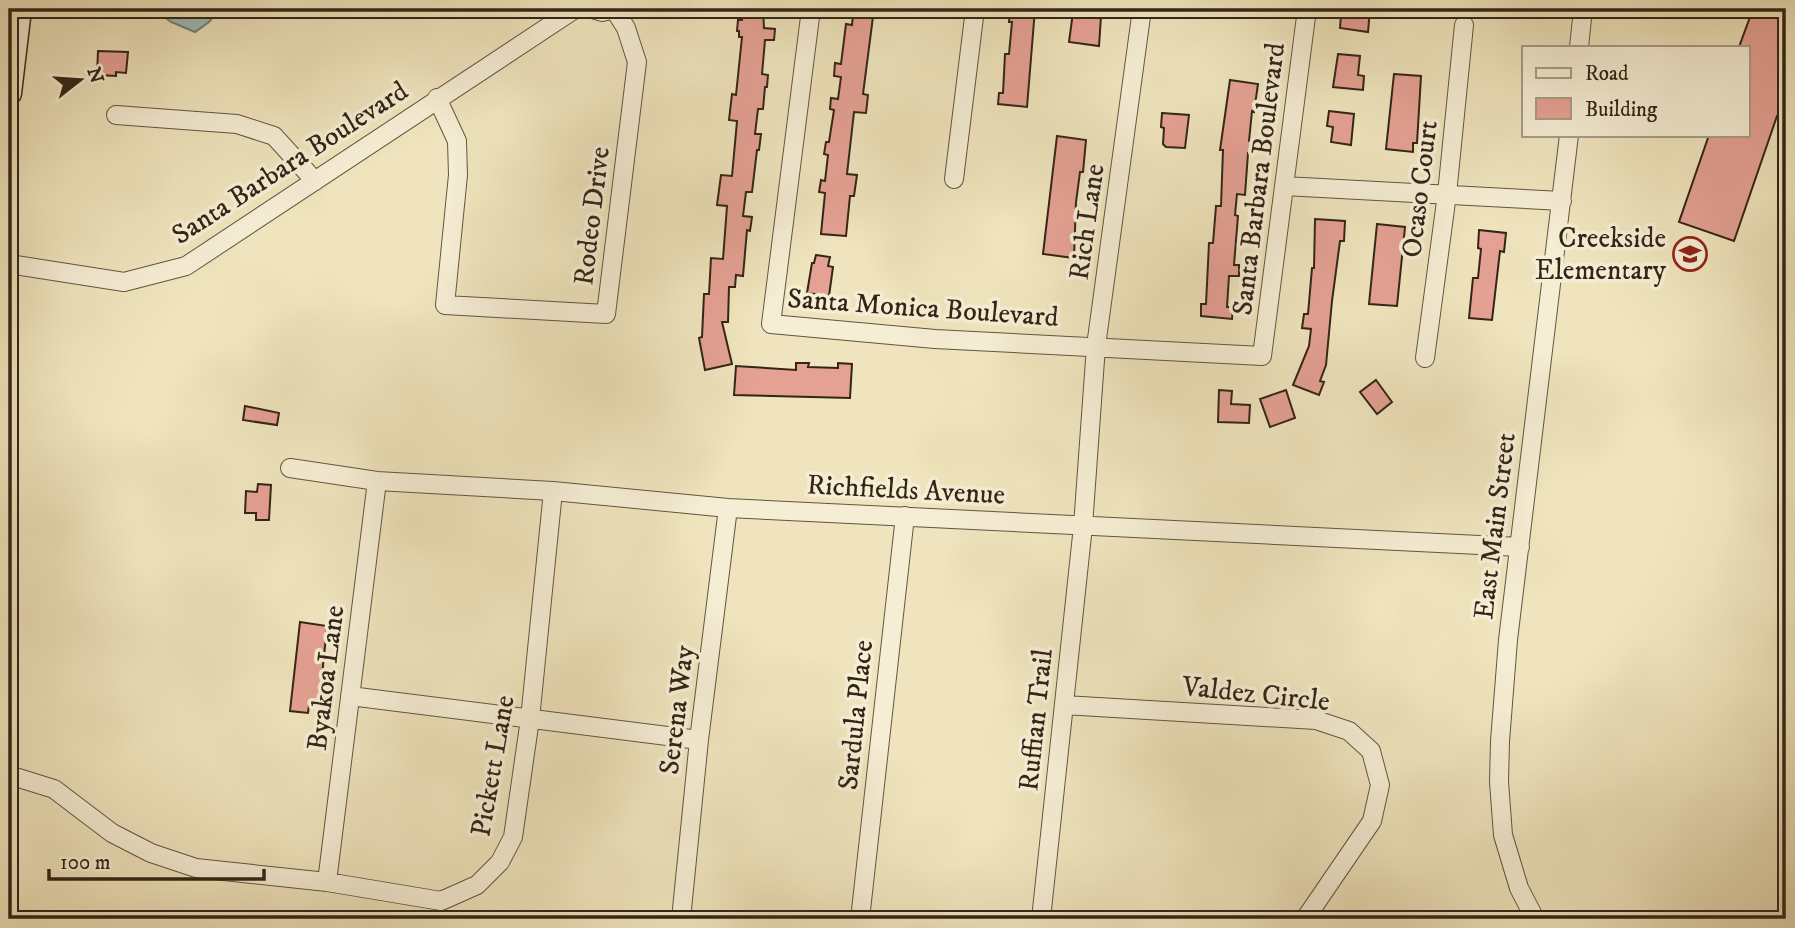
<svg xmlns="http://www.w3.org/2000/svg" width="1795" height="928" font-family="'IM FELL DW Pica',serif">
  <style>
    .water { fill: #9cbdb9; stroke: #728078; stroke-width: 2 }
    .building { fill: #e5a194; stroke: #332516; stroke-width: 2 }
    .lines { fill: none; stroke-linecap: round; stroke-linejoin: round }
    .street-casing { stroke: #625540; stroke-width: 20 }
    .secondary-casing { stroke: #332516; stroke-width: 27 }
    .street { stroke: #f5edd4; stroke-width: 18 }
    .secondary { stroke: #f5edd4; stroke-width: 24 }
    .labels { text-anchor: middle; dominant-baseline: central; stroke-width: 7; stroke-linejoin: round; paint-order: stroke }
    .street-label { font-size: 28px; fill: #332516; stroke: #f5edd4 }
    .poi-label { font-size: 28px; fill: #332516; stroke: #f5edd4; text-anchor: end }
  </style>
  <rect width="100%" height="100%" fill="#efe4bd"/>
  <filter id="stains"><feTurbulence type="fractalNoise" baseFrequency=".00286" numOctaves="4"/><feColorMatrix values="0 0 0 0 .2 0 0 0 0 .09 0 0 0 0 .02 0 0 0 .5 -.17"/></filter>
  <radialGradient id="worn" r=".72"><stop offset=".6" stop-color="#630" stop-opacity="0"/><stop offset="1" stop-color="#630" stop-opacity=".3"/></radialGradient>
  <path class="water" d="M154,9H219L209,22L195,32L171,22Z"/>
  <path class="building" d="M743,9H763L764,28L775,29L774,40H765L762,74L768,75L767,87H765L763,109H758L755,134H761L759,150H757L752,192H746L743,216L752,217L750,231L747,230L743,276L736,275L735,287H729L728,322H722L732,364L705,370L699,338L702,337L704,294H709L711,258L723,259L727,206L717,205L721,175L732,176L737,121L729,120L732,94L736,95L742,37H739V31H737L738,20H742Z
    M857,9H874L863,94L868,95L866,113L854,112L847,174L857,175L854,196H850L846,236L821,234L825,193L819,192L821,180L825,181L828,155L824,154L826,142H829L834,110L830,109L831,98L838,99L841,77L834,76L835,63L841,64L846,24L852,25L853,14H857Z
    M1010,9H1035L1027,107L998,104L999,93H1003L1005,54H1009L1012,22H1009Z
    M1349,9H1370L1368,32L1340,28L1341,15L1348,16Z
    M1753,9H1786V119L1777,116L1734,241L1679,222L1709,135H1748V47H1739Z
    M1073,12L1101,16L1099,46L1069,42Z
    M98,51L128,52L126,73L116,72V76L97,75Z
    M1338,54L1360,56L1358,75L1364,76L1363,90L1333,87Z
    M1394,74L1421,76L1417,143H1413V152L1386,149Z
    M1230,80L1258,84L1254,112L1252,111L1249,141L1253,142L1252,153H1248L1245,195L1237,194L1235,215L1238,216L1234,265H1239V276H1229L1227,307H1233L1232,319L1201,316V304H1206L1209,243H1213L1216,206H1221L1223,150H1220Z
    M1329,111L1354,114L1351,145L1331,142L1333,127L1327,126Z
    M1162,113L1189,115L1185,148L1166,147L1163,144L1164,128L1161,127Z
    M1057,136L1086,140L1083,172H1080L1076,202L1074,258L1043,254Z
    M1315,219L1345,221L1344,241H1340L1332,301L1326,365L1320,381L1324,382L1319,395L1293,385L1309,346L1311,329L1302,328L1304,314H1308L1312,268H1314Z
    M1377,224L1405,227L1397,306L1369,304Z
    M1479,230L1506,233L1504,252L1500,251L1492,320L1469,318L1473,278H1478L1481,249L1478,248Z
    M816,255L830,257L828,266L833,267L829,296L807,293L812,263H814Z
    M796,363H809L808,367L838,368V363L852,364L850,398L734,395L736,366L796,370Z
    M1376,380L1392,402L1377,414L1360,392Z
    M1219,390L1232,391L1231,404L1250,405L1249,423L1218,422Z
    M1286,390L1295,418L1270,427L1260,399Z
    M245,406L279,413L277,425L243,420Z
    M258,484L271,485L269,520H256V513H245L246,491L257,492Z
    M300,622L327,626L319,706L309,705L308,713L290,711Z"/>
  <g class="lines">
    <g class="street-casing">
      <path id="street" d="M592,9L602,12L615,9
        M811,9L771,324L935,339L1262,356L1307,9
        M1579,47L1583,9
        M437,98L457,141L458,175L445,305L606,314L637,62L626,28L614,9
        M116,115L237,124L274,136L315,181
        M954,179L975,9
        M1284,186L1562,201
        M9,264L124,282L186,266L575,9
        M1425,358L1447,194L1464,25
        M290,468L377,481L553,491L728,508L1520,547
        M350,696L699,740
        M1064,705L1316,720L1349,731L1371,751L1380,785L1372,821L1305,919
        M9,775L54,789L112,833L151,853L196,868L327,882L441,901L477,885L500,862L513,837L530,719L553,491
        M327,882L377,481
        M681,919L699,740L728,508
        M860,919L905,516
        M1041,919L1083,526L1096,346L1142,9
        M1535,919L1519,888L1503,835L1499,782L1500,741L1508,640L1569,135"/>
    </g>
    <g class="secondary-casing">
      <path id="secondary" d="M9,93L19,9"/>
    </g>
    <use href="#street" class="street"/>
    <use href="#secondary" class="secondary"/>
  </g>
  <defs>
    <g id="school-ring" transform="scale(1.75)"><circle r="9.5" fill="#f5edd4" stroke="#8f2418" stroke-width="1.5"/><path d="M0-5L7-2L0 1L-7-2ZM-4 1L0 2.5L4 1V4Q0 6-4 4Z" fill="#8f2418"/></g>
  </defs>
  <g fill-rule="evenodd">
    <use href="#school-ring" x="1690" y="254"/>
  </g>
  <g class="labels">
    <g class="street-label">
      <text transform="translate(290 163) rotate(-33)">Santa Barbara Boulevard</text>
      <text transform="translate(1259 179) rotate(-83)">Santa Barbara Boulevard</text>
      <text transform="translate(1420 189) rotate(-83)">Ocaso Court</text>
      <text transform="translate(592 216) rotate(-83)">Rodeo Drive</text>
      <text transform="translate(1087 222) rotate(-82)">Rich Lane</text>
      <text transform="translate(923 308) rotate(4)">Santa Monica Boulevard</text>
      <text transform="translate(906 490) rotate(3)">Richfields Avenue</text>
      <text transform="translate(1495 526) rotate(-83)">East Main Street</text>
      <text transform="translate(326 678) rotate(-83)">Byakoa Lane</text>
      <text transform="translate(1256 694) rotate(6)">Valdez Circle</text>
      <text transform="translate(677 710) rotate(-83)">Serena Way</text>
      <text transform="translate(856 715) rotate(-84)">Sardula Place</text>
      <text transform="translate(1036 720) rotate(-84)">Ruffian Trail</text>
      <text transform="translate(493 766) rotate(-80)">Pickett Lane</text>
    </g>
    <g class="poi-label">
      <text x="1666" y="238">Creekside<tspan x="1666" dy="32">Elementary</tspan></text>
    </g>
  </g>
  <rect width="1795" height="928" fill="none" stroke="#efe4bd" stroke-width="35"/>
  <rect x="10" y="10" width="1774" height="907" fill="none" stroke="#332516" stroke-width="3.5"/>
  <rect x="18" y="18" width="1760" height="893" fill="none" stroke="#332516" stroke-width="2"/>
  <rect x="1522" y="46" width="228" height="91" fill="#f5edd4" stroke="#a79d88" stroke-width="2"/>
  <rect x="1536" y="68" width="35" height="10" fill="#f5edd4" stroke="#a79d88" stroke-width="2"/>
  <text x="1585" y="80" font-size="21" fill="#332516">Road</text>
  <rect x="1536" y="98" width="35" height="21" fill="#e5a194" stroke="#a79d88" stroke-width="2"/>
  <text x="1585" y="116" font-size="21" fill="#332516">Building</text>
  <g transform="translate(80 80) rotate(73)" stroke="#f5edd4" stroke-width="5" paint-order="stroke">
  <path d="M0-5L12 26L0 18L-12 26Z" fill="#332516"/>
  <text y="-10" font-size="19" font-weight="bold" text-anchor="middle" fill="#332516">N</text>
  </g>
  <path d="M49 869v10h215v-10" fill="none" stroke="#332516" stroke-width="3.5"/>
  <text x="60" y="869" font-size="21" fill="#332516" stroke="#f5edd4" stroke-width="5" paint-order="stroke">100 m</text>
  <rect width="100%" height="100%" filter="url(#stains)"/>
  <rect width="100%" height="100%" fill="url(#worn)"/>
</svg>
